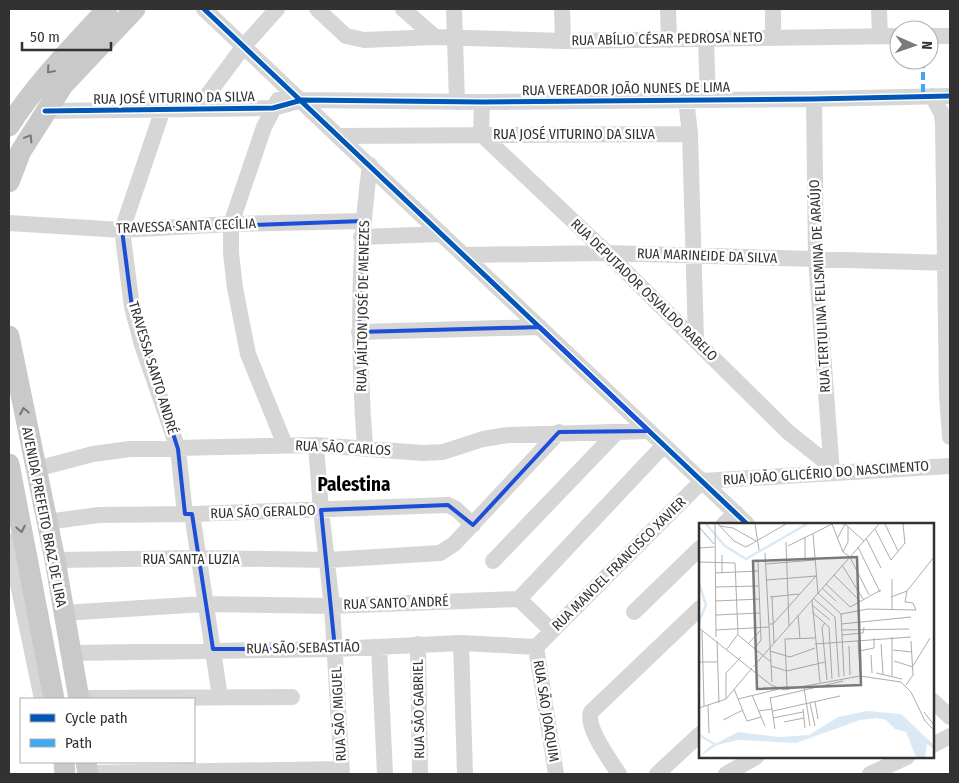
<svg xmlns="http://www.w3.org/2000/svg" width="959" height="783" font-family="'Fira Sans Condensed',sans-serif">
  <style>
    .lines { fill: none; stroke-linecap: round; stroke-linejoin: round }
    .minor { stroke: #d6d6d6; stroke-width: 16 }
    .major { stroke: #c9c9c9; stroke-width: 21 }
    .quiet { stroke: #3fa9f5; stroke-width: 4; stroke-dasharray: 8 4; stroke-linecap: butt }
    .cycleway-casing { stroke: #fff; stroke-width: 8 }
    .cycleway { stroke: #0057b8; stroke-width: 5 }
    .oneway { stroke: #767676 }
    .marked { fill: none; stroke: #1d4ed8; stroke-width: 4; stroke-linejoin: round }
    .labels { text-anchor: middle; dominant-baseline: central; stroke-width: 5; stroke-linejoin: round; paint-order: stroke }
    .street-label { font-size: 14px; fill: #323232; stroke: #fff }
    .district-label { font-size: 19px; font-weight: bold; fill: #000; stroke: #fff }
    .inset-river { fill: none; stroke: #dae9f4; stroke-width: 2.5 }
    .inset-road { fill: none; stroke: #adadad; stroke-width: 1 }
    .view { fill: #7a7a7a; fill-opacity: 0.15; stroke: #7a7a7a; stroke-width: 2.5 }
    .inset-edge { fill: none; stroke: #323232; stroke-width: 2.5 }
  </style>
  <rect width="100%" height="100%" fill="#fff"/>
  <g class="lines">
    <path class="minor" d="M204,9L747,524
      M317,9L346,36L364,40L435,37L563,41L899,36
      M403,9L435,37
      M454,9L457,102
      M562,9L563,41
      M668,9L669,40
      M773,9V38
      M879,9L880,36
      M929,36H950
      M706,39L708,99
      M932,96L942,114L943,125L947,395L950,437
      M686,99L690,134L696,340
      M814,99L816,259L832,473
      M278,100L264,127L231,224V253L235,288L248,354L285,445
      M482,102L481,134L607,253L788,432L832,467
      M163,109L122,230L132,307L142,345L178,449L185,514
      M197,109L244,46L277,9
      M45,111L273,108L302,100L482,102L814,99L950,96
      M339,136L690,134
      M9,223L122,230L231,224L363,221
      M361,237L442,234
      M464,255L607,253L950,263
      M359,332L540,327
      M316,445L321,510L332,606L342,774
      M365,447C358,352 357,259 370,165
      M36,469L93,454L130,449L316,445L423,453L443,452L483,439L508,435L649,431
      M192,514L220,697
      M46,522L99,515L192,514L448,505L456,509L473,525
      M724,524L736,513
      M9,541L42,699
      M55,560L197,558L328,560L440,553L454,544L559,432
      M493,561L616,433
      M519,599L552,631
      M634,612L700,548
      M63,613L204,604L332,606L519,599L664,445
      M461,643L465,774
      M418,644L420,774
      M379,647L385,774
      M536,647L702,481L950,466
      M536,647L556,774
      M70,653L335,649L461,643L536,647
      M78,698L292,697
      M933,701L950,717
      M933,745L950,736
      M88,773L342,769
      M619,774C610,760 585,727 591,712L700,608
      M657,774L700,734
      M726,774L756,757
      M870,774L907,757"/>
    <path class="major" d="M9,126C37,82 73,47 107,9
      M9,182L21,151L63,85L135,9
      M9,336L55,560L79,699
      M9,464L54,699
      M64,762L65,774
      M86,762L88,774"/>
    <path class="quiet" d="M923,60V96"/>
    <g class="cycleway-casing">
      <path id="cycleway" d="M204,9L747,524
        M45,111L273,108L302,100L482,102L814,99L950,96"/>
    </g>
    <use href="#cycleway" class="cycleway"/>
  </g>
  <defs><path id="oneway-chevron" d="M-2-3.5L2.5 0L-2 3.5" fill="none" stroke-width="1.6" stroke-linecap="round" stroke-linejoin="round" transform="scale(1.25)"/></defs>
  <g class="oneway">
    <use href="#oneway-chevron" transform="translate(50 70) rotate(131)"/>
    <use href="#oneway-chevron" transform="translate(29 138) rotate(-59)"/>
    <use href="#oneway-chevron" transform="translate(24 411) rotate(-101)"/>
    <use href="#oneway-chevron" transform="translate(21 529) rotate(79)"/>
  </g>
  <path class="marked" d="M363,221L359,332L540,327L649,431L559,432L473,525L448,505L321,510L335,649H213L192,514H185L178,449L132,307L122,230Z"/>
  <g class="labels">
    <g class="street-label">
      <text transform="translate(667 39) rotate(-1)">RUA ABÍLIO CÉSAR PEDROSA NETO</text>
      <text transform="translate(626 89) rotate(-1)">RUA VEREADOR JOÃO NUNES DE LIMA</text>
      <text transform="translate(174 98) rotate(-1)">RUA JOSÉ VITURINO DA SILVA</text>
      <text x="574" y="134">RUA JOSÉ VITURINO DA SILVA</text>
      <text transform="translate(186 226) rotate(-2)">TRAVESSA SANTA CECÍLIA</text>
      <text transform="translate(707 256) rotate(2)">RUA MARINEIDE DA SILVA</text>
      <text transform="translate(820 286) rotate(-93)">RUA TERTULINA FELISMINA DE ARAÚJO</text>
      <text transform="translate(644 290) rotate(44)">RUA DEPUTADOR OSVALDO RABELO</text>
      <text transform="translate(363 306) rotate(-89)">RUA JAÍLTON JOSÉ DE MENEZES</text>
      <text transform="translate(153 368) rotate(73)">TRAVESSA SANTO ANDRÉ</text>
      <text transform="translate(343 448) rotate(3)">RUA SÃO CARLOS</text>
      <text transform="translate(826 473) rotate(-4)">RUA JOÃO GLICÉRIO DO NASCIMENTO</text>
      <text transform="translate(263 512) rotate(-2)">RUA SÃO GERALDO</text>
      <text transform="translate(44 517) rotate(79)">AVENIDA PREFEITO BRAZ DE LIRA</text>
      <text x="191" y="559">RUA SANTA LUZIA</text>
      <text transform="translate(619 564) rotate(-45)">RUA MANOEL FRANCISCO XAVIER</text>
      <text transform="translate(396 603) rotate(-2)">RUA SANTO ANDRÉ</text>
      <text transform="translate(303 648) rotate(-1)">RUA SÃO SEBASTIÃO</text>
      <text transform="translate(419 709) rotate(-91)">RUA SÃO GABRIEL</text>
      <text transform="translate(546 711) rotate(81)">RUA SÃO JOAQUIM</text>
      <text transform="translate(339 714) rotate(-93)">RUA SÃO MIGUEL</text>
    </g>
    <g class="district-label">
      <text x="354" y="484">Palestina</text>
    </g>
  </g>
  <g transform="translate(699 523)">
    <rect width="235" height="235" fill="#fff"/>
    <path d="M168,188L202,191L235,222V226L228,221L226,234H217L207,209L196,206L187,197L177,195L161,197L97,220L39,217L18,222L0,234L10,224L39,209L80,214L110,212L139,194Z" fill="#dae9f4"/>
    <path class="inset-river" d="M7,1L26,23L47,36L108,1M0,60L7,82L0,99M0,212L17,222"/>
    <path class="inset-road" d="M16,1L17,114M19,1L35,18L47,24L87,1M56,1L60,27M133,1L144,29L151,34L170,72M146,1L165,18M186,1L199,28M204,1L206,21M21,3L34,5L57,18M0,4L15,21M176,6L192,37M114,11L119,70L142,91M106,14V38M167,15L182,45M138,16L146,1M87,19L90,103M89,23L133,1M159,24L181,69M0,25L15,24M144,29L149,19V4M66,30L73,159M23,32V50M192,37L206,20M0,39L36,40L39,111L28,126M67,41L116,37M143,42L164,76M16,50L59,48M135,52L161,78M193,56V86M68,57L117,53M127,61L151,84L182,67M16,64L60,63M123,65L137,78M73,73L75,120M71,74L100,71M192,74L208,68L235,34M114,75L136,94L140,154M113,77L121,159M16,78L61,76M113,82L131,97M113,89L130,104L133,156M142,91L169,86L217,87L214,80L206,79L208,68M142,91L145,153M17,92L61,90M99,92L101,116M126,100L123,104L128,157M70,101H74L117,53M142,101L212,94M0,105L72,162L85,167L161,153L202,159L212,169L226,198L235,207M17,107L70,104M142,107L210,106M3,108L5,183M39,112L72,139M143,112L164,110L165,104M193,114V153M86,116L88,165M86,116L116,115M159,117L161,150M18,118L20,180M49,121L61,108M116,121L212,114M182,121L184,151M150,123L151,152M55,126L62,117L59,39M194,127L213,129M71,128L91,134L116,125M160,128L175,125V115M172,132L173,150M195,138L214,144M0,139H18M72,143L88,148L126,139M214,143L231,115M54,144L180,1M177,150L203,156M207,162L214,152L212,118M105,165L111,203M35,166L48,198L62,194M53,172L66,203M71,174L76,206M71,175L144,158M27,176V150L42,134M39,176L80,166M116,179L119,196M111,180L116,203M9,182L10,210M0,185L27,176L53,145M104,186L106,205M59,188L74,186M74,188L141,173M225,189L235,202M74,195L104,189M24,197L44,187M85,199L105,195"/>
    <path class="view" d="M158,34L162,162L58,166L54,38Z"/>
    <rect width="235" height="235" class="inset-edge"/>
  </g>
  <rect width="959" height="783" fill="none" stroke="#323232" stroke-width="20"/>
  <rect x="20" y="698" width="175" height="65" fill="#ffffff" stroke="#adadad"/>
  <rect x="30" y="714" width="25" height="8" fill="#0057b8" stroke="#adadad"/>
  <text x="65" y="723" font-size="15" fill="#323232">Cycle path</text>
  <rect x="30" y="739" width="25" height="8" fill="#3fa9f5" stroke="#adadad"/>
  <text x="65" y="748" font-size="15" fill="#323232">Path</text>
  <g transform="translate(914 45) rotate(92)"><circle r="24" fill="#ffffff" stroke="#adadad"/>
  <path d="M0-4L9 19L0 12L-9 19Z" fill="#7a7a7a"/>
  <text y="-8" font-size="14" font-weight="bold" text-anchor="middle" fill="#323232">N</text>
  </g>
  <path d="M22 42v8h89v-8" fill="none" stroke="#323232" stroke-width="2.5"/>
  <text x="30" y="42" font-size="15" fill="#323232" stroke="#ffffff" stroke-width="4" paint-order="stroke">50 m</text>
</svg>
